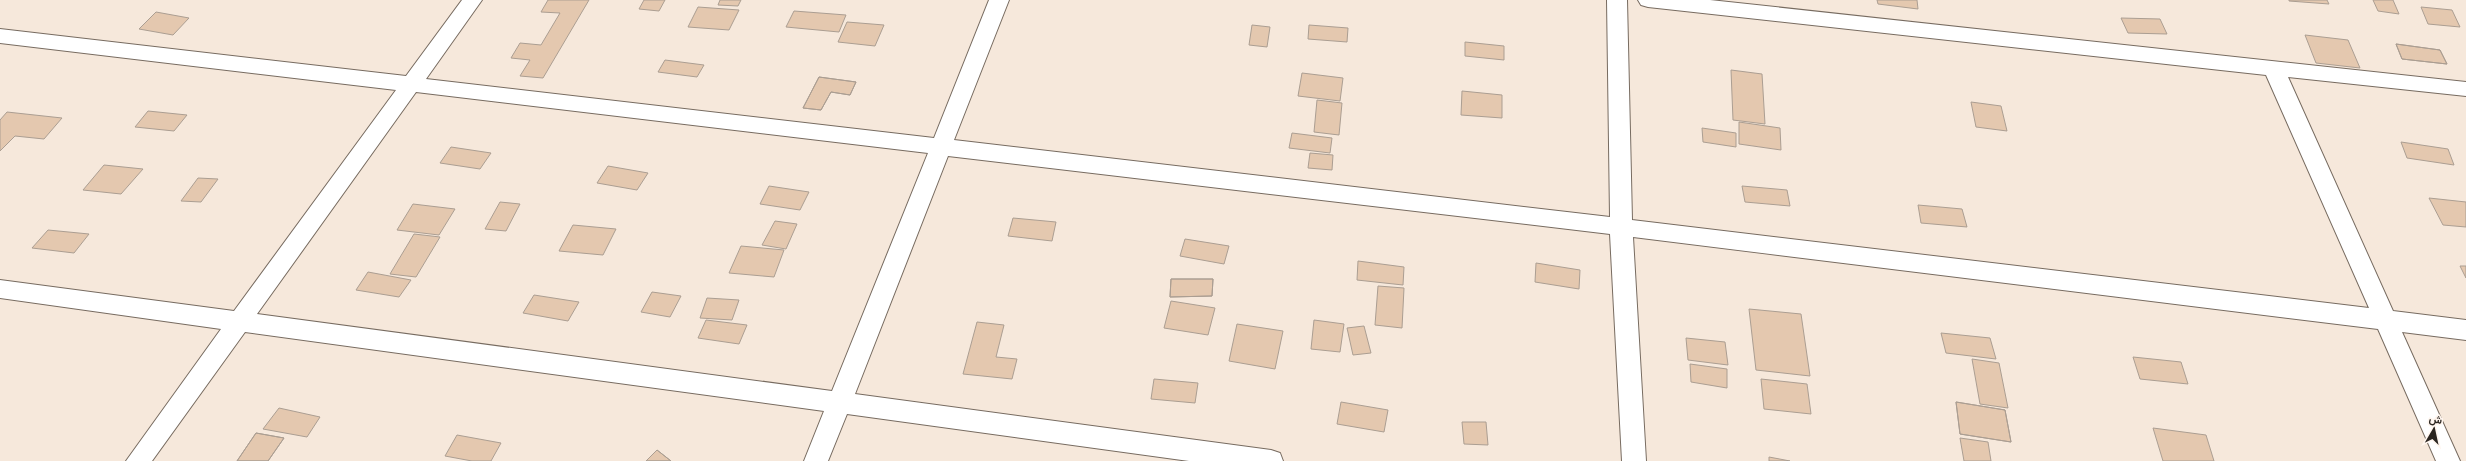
<svg xmlns="http://www.w3.org/2000/svg" width="2466" height="461" font-family="'Titillium Web',Vazirmatn,sans-serif">
  <style>
    .building { fill: #e4c8af; stroke: #ab9e92 }
    .lines { fill: none; stroke-linecap: round; stroke-linejoin: round }
    .street-casing { stroke: #776b60; stroke-width: 2 }
    .street { fill: #fff; fill-rule: evenodd }
  </style>
  <rect width="100%" height="100%" fill="#f6e8db"/>
  <path class="building" d="M548,0H589L543,78L520,76L530,60L511,58L520,43L541,45L560,13L541,12Z
    M644,0H665L659,11L639,9Z
    M720,0H741L738,6L718,5Z
    M1877,0H1917L1918,9L1878,4Z
    M2289,0H2327L2329,4L2289,1Z
    M2373,0H2393L2399,14L2378,11Z
    M698,7L739,10L729,30L688,27Z
    M2421,7L2452,10L2460,27L2428,24Z
    M794,11L846,15L839,32L786,27Z
    M156,12L189,18L173,35L139,29Z
    M2121,18L2160,19L2167,34L2128,33Z
    M847,22L884,25L875,46L838,42Z
    M1252,25L1270,27L1267,47L1249,45Z
    M1309,25L1348,28L1347,42L1308,39Z
    M2305,35L2348,40L2360,68L2316,63Z
    M1465,42L1504,46V60L1465,56Z
    M2396,44L2440,50L2447,64L2402,59Z
    M2396,44L2440,50L2447,64L2402,59Z
    M665,60L704,65L697,77L658,72Z
    M1731,70L1762,74L1765,124L1733,120Z
    M1302,73L1343,78L1340,101L1298,96Z
    M819,77L856,82L850,95L831,92L821,110L803,108Z
    M819,77L856,82L850,95L831,92L821,110L803,108Z
    M1462,91L1502,95V118L1461,115Z
    M1317,100L1342,103L1339,135L1314,132Z
    M1971,102L2001,106L2007,131L1976,127Z
    M148,111L187,115L174,131L135,127Z
    M7,112L62,118L44,139L15,136L0,151V120Z
    M1739,122L1780,128L1781,150L1739,144Z
    M1702,128L1736,133V147L1703,142Z
    M1292,133L1332,138L1330,153L1289,148Z
    M2401,142L2448,149L2454,165L2407,158Z
    M451,147L491,153L480,169L440,163Z
    M1310,153L1333,155L1332,170L1308,168Z
    M104,165L143,169L121,194L83,190Z
    M608,166L648,173L637,190L597,183Z
    M198,178L218,179L201,202L181,201Z
    M769,186L809,192L800,210L760,204Z
    M1742,186L1787,190L1790,206L1745,202Z
    M2429,198L2466,202V227L2443,225Z
    M500,202L520,204L506,231L485,229Z
    M413,204L455,209L439,235L397,230Z
    M1918,205L1962,209L1967,227L1921,223Z
    M1013,218L1056,222L1052,241L1008,236Z
    M775,221L797,224L786,249L762,245Z
    M573,225L616,229L603,255L559,251Z
    M48,230L89,234L74,253L32,248Z
    M414,234L440,237L416,277L390,274Z
    M1185,239L1229,246L1224,264L1180,256Z
    M741,246L784,250L774,277L729,273Z
    M1358,261L1404,267L1403,285L1357,280Z
    M1536,263L1580,270L1579,289L1535,282Z
    M2460,266H2466V278Z
    M368,272L411,280L399,297L356,290Z
    M1171,279H1213L1212,296L1170,297Z
    M1171,279H1213L1212,296L1170,297Z
    M1378,286L1404,288L1402,328L1375,325Z
    M652,292L681,296L670,317L641,312Z
    M534,295L579,302L568,321L523,313Z
    M707,298L739,300L732,320L700,318Z
    M1171,301L1215,308L1208,335L1164,328Z
    M1749,309L1801,314L1810,376L1756,370Z
    M706,320L747,325L739,344L698,338Z
    M1314,320L1344,324L1340,352L1311,349Z
    M977,322L1004,325L996,357L1017,359L1012,379L963,374Z
    M1237,324L1283,331L1275,369L1229,361Z
    M1364,326L1371,353L1353,355L1347,328Z
    M1941,333L1990,338L1996,359L1946,353Z
    M1686,338L1725,342L1728,365L1688,360Z
    M2133,357L2181,362L2188,384L2140,379Z
    M1972,359L1999,363L2008,408L1980,404Z
    M1690,364L1727,369V388L1691,382Z
    M1154,379L1198,383L1195,403L1151,399Z
    M1761,379L1807,384L1811,414L1764,409Z
    M1341,402L1388,410L1384,432L1337,424Z
    M1956,402L2005,410L2011,442L1960,434Z
    M1956,402L2005,410L2011,442L1960,434Z
    M279,408L320,417L307,437L263,429Z
    M1462,422H1486L1488,445L1464,444Z
    M2153,428L2206,435L2214,461H2163Z
    M256,433L284,438L268,461H237Z
    M256,433L284,438L268,461H237Z
    M457,435L501,443L491,461H472L445,456Z
    M1960,438L1988,442L1991,461H1964Z
    M657,450L671,461H646Z
    M657,450L671,461H646Z
    M1769,457L1790,461H1769Z"/>
  <g class="lines">
    <g class="street-casing">
      <path id="street" d="M462,0H482L426,79L934,138L989,0H1009L954,140L1610,217L1607,0H1627L1632,220L2369,308L2266,75L1648,7L1641,5L1638,0H1710L2466,82V96L2288,77L2393,311L2466,320V340L2402,332L2460,461H2436L2378,329L1633,237L1646,461H1622L1610,234L948,156L855,394L1271,450L1280,453L1283,461H1189L847,414L828,461H804L824,411L245,332L152,461H126L221,329L0,298V280L234,311L396,90L0,43V29L406,76ZM416,92L928,153L832,391L257,314Z"/>
    </g>
    <use href="#street" class="street"/>
  </g>
  <g transform="translate(2434 429) rotate(9)" stroke="#fff6ef" stroke-width="3" paint-order="stroke">
  <path d="M0-3L7 15L0 10L-7 15Z" fill="#2a2520"/>
  <text y="-6" font-size="11" font-weight="bold" text-anchor="middle" fill="#2a2520">ش</text>
  </g>
</svg>
